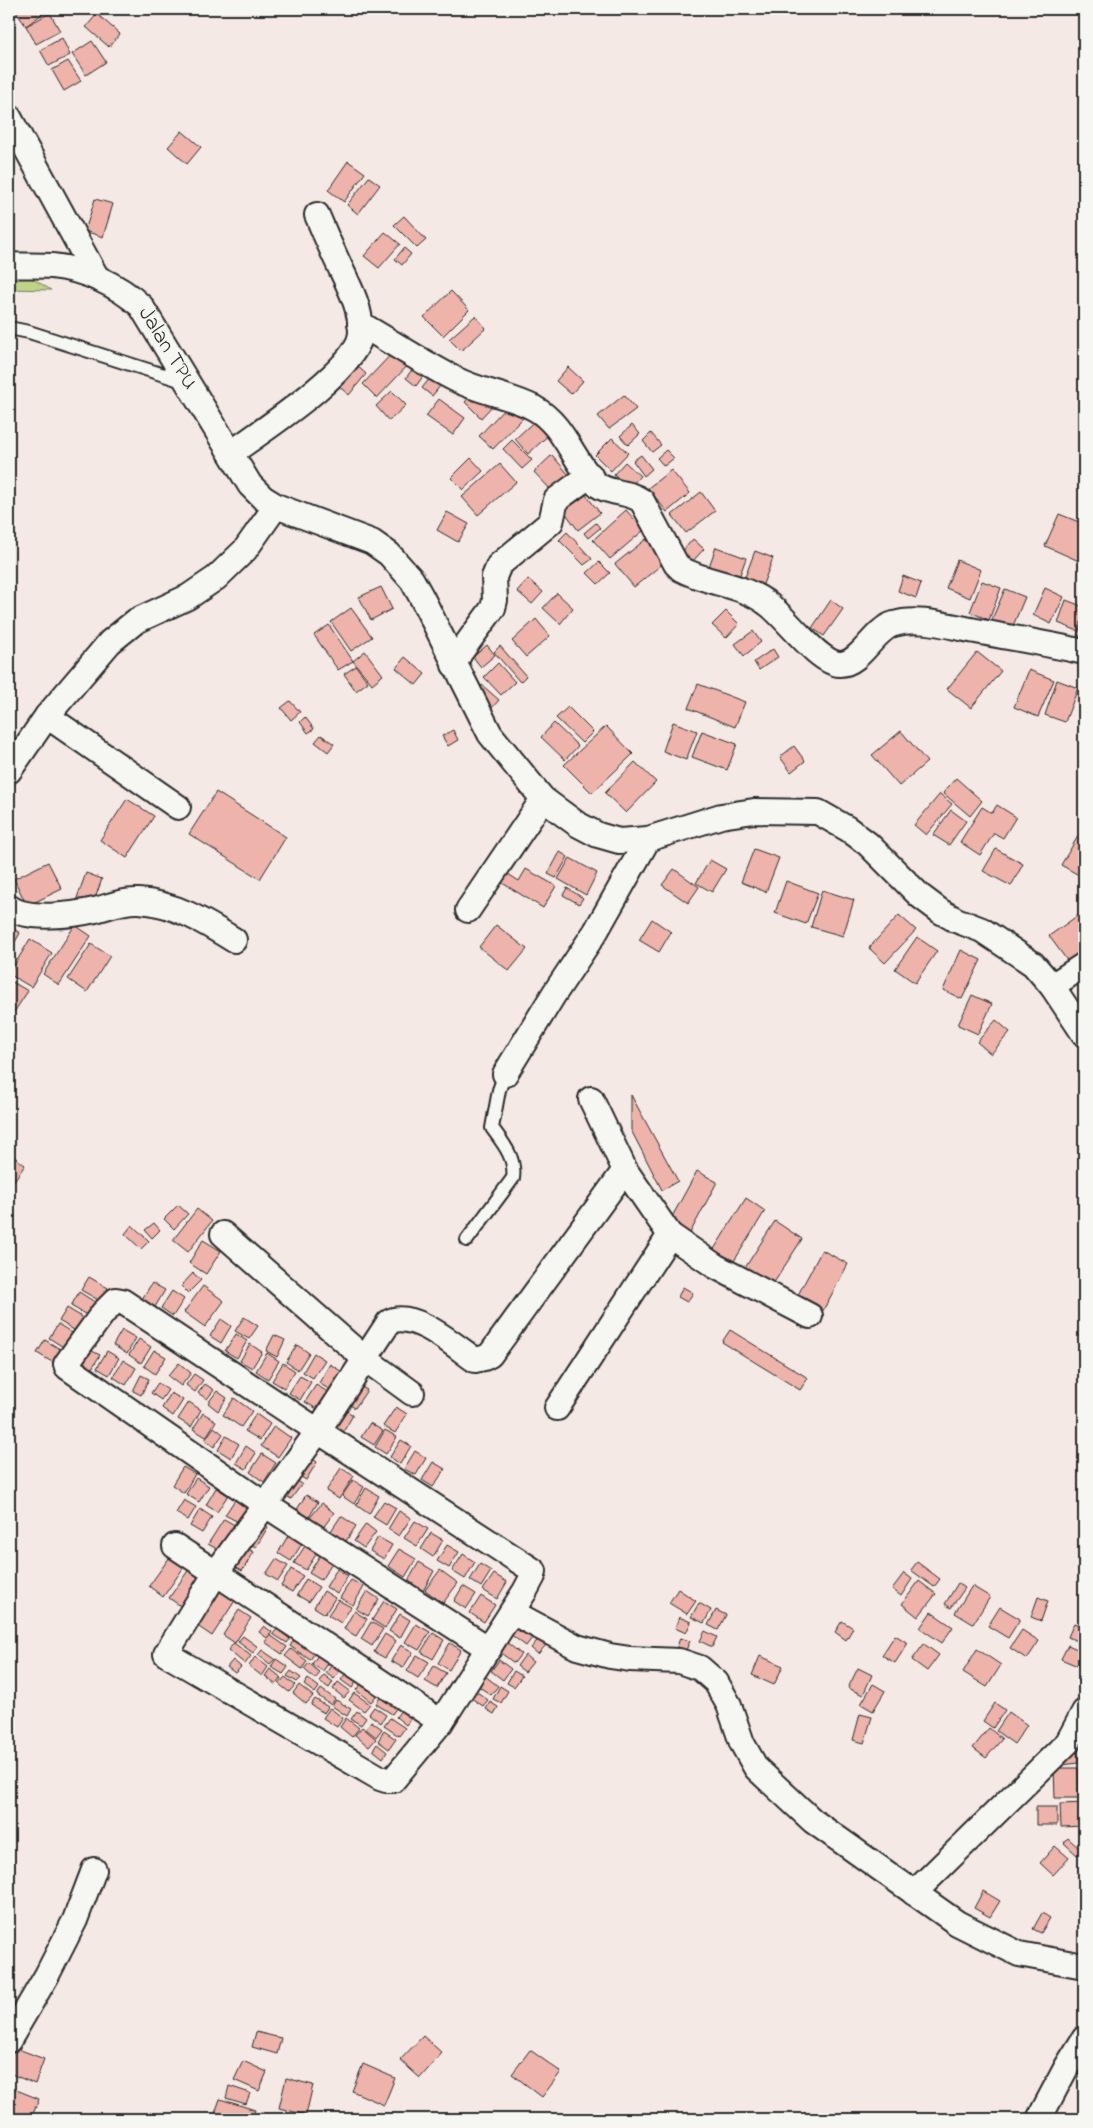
<svg xmlns="http://www.w3.org/2000/svg" width="1093" height="2128" font-family="'Indie Flower',sans-serif">
  <style>
    .green { fill: #bfd389; stroke: #757f5a }
    .building { fill: #eeb3ab; stroke: #2b2b2b }
    .lines { fill: none; stroke-linecap: round; stroke-linejoin: round }
    .lane-casing { stroke: #2b2b2b; stroke-width: 16 }
    .street-casing { stroke: #2b2b2b; stroke-width: 28 }
    .lane { stroke: #f6f6f2; stroke-width: 12 }
    .street { stroke: #f6f6f2; stroke-width: 24 }
    .labels { text-anchor: middle; dominant-baseline: central; stroke-width: 4.5; stroke-linejoin: round; paint-order: stroke }
    .street-label { font-size: 22px; fill: #2b2b2b; stroke: #f6f6f2 }
  </style>
  <rect width="100%" height="100%" fill="#f4e9e4"/>
  <filter id="ink" filterUnits="userSpaceOnUse"><feTurbulence type="fractalNoise" baseFrequency=".02" numOctaves="2"/><feDisplacementMap in="SourceGraphic" scale="10" xChannelSelector="R" yChannelSelector="G"/><feConvolveMatrix kernelMatrix="1 2 1 2 8 2 1 2 1" color-interpolation-filters="sRGB"/></filter>
  <g filter="url(#ink)">
    <path class="green" d="M9,264L51,290L9,289Z"/>
    <path class="building" d="M21,9H49L26,26L16,12Z
      M50,13L60,31L36,44L26,26Z
      M97,14L120,34L109,47L86,27Z
      M62,38L70,55L49,66L40,50Z
      M92,41L106,62L86,75L72,54Z
      M68,61L81,81L64,91L52,70Z
      M182,131L201,147L187,164L168,147Z
      M348,161L365,173L344,202L328,190Z
      M369,177L380,185L358,214L347,205Z
      M95,199L113,204L103,237L85,231Z
      M404,216L426,240L417,248L394,225Z
      M385,232L400,244L379,268L364,256Z
      M404,248L411,254L402,265L395,259Z
      M451,291L469,310L443,336L424,317Z
      M475,316L486,328L461,351L449,339Z
      M397,348L411,362L377,398L363,384Z
      M354,363L366,374L349,395L336,384Z
      M416,364L426,372L416,386L406,378Z
      M568,367L583,381L571,394L556,381Z
      M431,377L441,385L432,396L422,388Z
      M476,390L493,405L481,418L465,402Z
      M392,391L406,405L389,421L376,406Z
      M624,395L636,409L609,429L598,416Z
      M439,399L465,418L453,435L426,416Z
      M508,405L523,418L493,449L479,436Z
      M540,416L553,431L528,454L515,439Z
      M632,425L640,434L628,445L620,436Z
      M651,433L661,445L652,452L643,441Z
      M612,438L628,453L611,471L595,455Z
      M512,440L532,460L522,469L503,449Z
      M666,450L674,458L664,466L657,458Z
      M552,455L569,475L552,491L534,472Z
      M641,455L652,469L644,476L633,461Z
      M471,458L483,471L463,490L451,478Z
      M625,462L640,476L629,488L614,474Z
      M500,464L516,482L478,515L462,497Z
      M671,470L690,493L667,512L648,488Z
      M701,492L715,511L686,533L672,515Z
      M586,495L600,513L578,530L564,511Z
      M626,510L644,530L610,559L593,540Z
      M447,512L469,524L458,542L437,530Z
      M1059,514L1079,522L1081,517L1084,518V550L1079,561L1045,546Z
      M596,523L600,528L588,538L584,533Z
      M567,532L592,559L584,565L559,540Z
      M646,539L665,562L634,587L615,564Z
      M693,539L704,549L690,564L679,555Z
      M716,547L746,558L736,586L706,575Z
      M755,551L773,558L760,592L742,585Z
      M957,560L981,570L970,598L946,588Z
      M599,562L610,573L598,584L587,573Z
      M903,576L921,583L916,598L898,591Z
      M528,579L543,592L532,604L517,591Z
      M982,581L1001,588L989,620L970,612Z
      M381,587L392,609L371,620L359,597Z
      M1045,588L1064,597L1051,624L1033,615Z
      M1005,589L1025,597L1010,633L990,624Z
      M557,593L573,608L560,624L543,608Z
      M831,600L843,609L824,636L812,628Z
      M1066,600L1084,607V614L1078,631L1058,623Z
      M351,608L372,637L351,651L331,622Z
      M726,611L739,624L726,638L712,625Z
      M536,619L550,636L526,657L512,641Z
      M1084,620V638L1077,635Z
      M329,625L353,661L338,670L314,635Z
      M753,631L761,642L744,656L735,644Z
      M487,645L495,655L481,667L473,657Z
      M500,646L526,676L520,682L494,652Z
      M773,649L778,657L759,670L754,662Z
      M365,651L383,675L372,684L353,661Z
      M977,652L1001,671L971,708L947,689Z
      M405,657L425,674L416,685L396,668Z
      M498,663L515,682L501,695L484,677Z
      M356,666L368,682L356,691L344,674Z
      M1029,670L1054,680L1038,717L1014,707Z
      M1057,680L1078,688L1065,722L1045,715Z
      M698,684L745,702L735,727L688,708Z
      M482,685L499,700L491,709L474,694Z
      M290,701L300,712L291,720L281,708Z
      M568,707L593,732L582,743L556,718Z
      M305,717L314,729L308,733L300,722Z
      M673,722L697,731L686,760L663,751Z
      M554,723L578,746L565,760L541,737Z
      M606,726L633,754L592,793L564,765Z
      M453,730L458,740L448,746L442,736Z
      M702,731L737,744L727,770L692,757Z
      M901,731L927,762L899,786L872,755Z
      M321,735L334,744L328,752L315,742Z
      M794,746L805,761L791,772L780,757Z
      M635,762L656,782L626,813L605,793Z
      M956,778L982,801L970,816L943,793Z
      M216,792L286,837L260,879L189,834Z
      M940,794L952,804L926,835L914,825Z
      M127,799L154,816L127,858L100,840Z
      M997,805L1016,817L1003,838L994,833L980,855L960,842L982,807L992,813Z
      M951,810L966,821L949,845L933,835Z
      M1084,826V878L1061,865Z
      M754,849L779,858L766,892L741,882Z
      M996,849L1023,864L1011,886L983,871Z
      M560,852L568,857L556,878L548,874Z
      M570,858L597,873L586,895L558,879Z
      M710,860L726,869L712,892L696,883Z
      M48,862L62,889L27,906L14,879Z
      M526,869L556,886L543,908L499,881L505,872L519,881Z
      M674,869L699,887L688,903L662,885Z
      M86,873L102,879L93,904L77,898Z
      M786,881L818,893L806,924L775,913Z
      M567,888L583,898L579,904L563,895Z
      M822,890L854,900L843,936L811,927Z
      M1084,911V952L1069,963L1049,936Z
      M899,915L916,930L885,963L869,948Z
      M652,919L671,932L659,952L639,940Z
      M75,925L91,936L59,985L43,974Z
      M496,925L527,949L509,971L479,947Z
      M9,926L20,933L9,953Z
      M917,937L937,951L915,983L895,969Z
      M30,939L52,953L31,987L9,974Z
      M91,944L110,956L87,992L68,979Z
      M961,950L981,960L962,999L943,990Z
      M9,980L28,991L14,1012L9,1009Z
      M972,995L992,1004L978,1034L958,1025Z
      M996,1020L1010,1032L991,1054L977,1042Z
      M631,1095L678,1181L662,1190L631,1130Z
      M9,1153L25,1165L9,1188Z
      M697,1171L717,1182L689,1235L668,1224Z
      M746,1198L765,1211L731,1266L711,1254Z
      M178,1205L188,1214L174,1229L164,1219Z
      M197,1209L212,1221L188,1252L173,1240Z
      M775,1221L802,1239L768,1292L741,1274Z
      M154,1223L160,1230L152,1238L145,1230Z
      M132,1225L149,1241L141,1249L125,1234Z
      M203,1240L221,1251L206,1274L189,1263Z
      M822,1250L848,1264L818,1320L792,1306Z
      M193,1273L201,1280L188,1293L181,1286Z
      M89,1277L108,1288L100,1301L81,1290Z
      M152,1283L165,1290L155,1307L142,1299Z
      M203,1286L224,1301L205,1327L184,1312Z
      M683,1287L693,1293L687,1302L678,1297Z
      M172,1291L184,1299L173,1316L161,1308Z
      M79,1292L98,1304L90,1317L71,1306Z
      M67,1308L87,1320L79,1333L59,1321Z
      M244,1317L258,1326L249,1339L235,1331Z
      M221,1319L231,1326L221,1343L210,1336Z
      M58,1324L77,1336L68,1350L49,1338Z
      M122,1330L136,1338L127,1354L113,1345Z
      M730,1330L808,1378L800,1390L722,1342Z
      M236,1334L247,1341L237,1358L225,1351Z
      M274,1335L285,1340L277,1357L266,1351Z
      M139,1339L151,1347L141,1363L129,1355Z
      M45,1340L65,1352L57,1365L37,1353Z
      M250,1344L262,1352L252,1368L240,1361Z
      M297,1345L309,1353L298,1370L286,1362Z
      M88,1349L100,1355L89,1373L78,1367Z
      M154,1350L166,1357L155,1374L144,1366Z
      M107,1351L119,1358L109,1375L97,1368Z
      M267,1353L279,1361L268,1379L256,1371Z
      M314,1353L325,1360L313,1378L303,1372Z
      M123,1360L136,1368L126,1385L113,1377Z
      M179,1363L191,1373L181,1386L168,1376Z
      M283,1363L295,1371L284,1388L272,1381Z
      M330,1364L342,1372L330,1390L319,1383Z
      M194,1374L203,1380L195,1392L186,1385Z
      M141,1375L149,1379L141,1395L133,1391Z
      M300,1376L311,1382L300,1400L289,1393Z
      M158,1383L168,1390L161,1400L151,1393Z
      M354,1383L367,1390L355,1408L343,1401Z
      M205,1384L214,1390L207,1399L198,1393Z
      M316,1385L328,1392L317,1409L305,1402Z
      M217,1391L227,1398L218,1411L208,1403Z
      M171,1393L183,1400L173,1416L162,1408Z
      M234,1398L252,1411L241,1427L223,1415Z
      M189,1402L201,1410L191,1427L178,1419Z
      M396,1407L407,1414L395,1433L383,1426Z
      M342,1408L353,1415L342,1434L330,1426Z
      M203,1413L216,1421L206,1437L193,1429Z
      M256,1414L270,1424L260,1440L245,1431Z
      M370,1423L383,1431L374,1445L361,1437Z
      M274,1426L291,1438L278,1457L261,1446Z
      M214,1427L223,1434L214,1447L205,1440Z
      M385,1430L397,1437L386,1454L375,1447Z
      M226,1436L239,1444L231,1458L218,1450Z
      M401,1440L411,1446L400,1464L390,1457Z
      M246,1446L256,1453L246,1469L236,1463Z
      M415,1451L426,1458L416,1475L404,1469Z
      M262,1454L276,1463L264,1482L250,1472Z
      M305,1454L317,1462L306,1480L293,1472Z
      M433,1462L445,1469L433,1487L422,1480Z
      M183,1467L195,1474L184,1493L172,1485Z
      M341,1468L354,1476L339,1499L326,1491Z
      M291,1477L302,1484L291,1499L281,1492Z
      M196,1478L209,1486L199,1502L186,1494Z
      M353,1480L364,1487L354,1504L342,1496Z
      M216,1488L228,1495L217,1512L206,1505Z
      M366,1488L379,1496L369,1514L356,1505Z
      M238,1495L254,1505L242,1524L225,1515Z
      M306,1495L318,1502L308,1519L296,1511Z
      M184,1500L196,1507L188,1520L176,1513Z
      M384,1501L396,1508L386,1525L373,1517Z
      M322,1503L334,1513L322,1529L309,1519Z
      M200,1509L212,1517L202,1533L190,1526Z
      M399,1511L411,1518L399,1536L388,1529Z
      M341,1516L356,1526L344,1544L329,1534Z
      M224,1519L240,1528L224,1553L208,1544Z
      M255,1520L268,1527L256,1547L243,1540Z
      M415,1521L428,1529L417,1546L404,1538Z
      M366,1524L376,1532L364,1548L354,1541Z
      M431,1533L443,1540L433,1557L421,1549Z
      M289,1534L303,1542L291,1561L278,1553Z
      M378,1537L392,1545L384,1559L370,1551Z
      M240,1544L254,1552L242,1571L228,1563Z
      M447,1545L459,1552L449,1568L437,1561Z
      M305,1546L317,1553L306,1570L294,1563Z
      M399,1549L416,1559L405,1577L388,1566Z
      M172,1554L186,1564L163,1597L149,1586Z
      M321,1554L333,1561L321,1580L309,1573Z
      M463,1554L475,1562L465,1579L452,1571Z
      M276,1559L288,1566L278,1581L266,1574Z
      M419,1562L434,1571L423,1591L408,1581Z
      M917,1562L940,1579L934,1587L911,1570Z
      M480,1564L491,1571L481,1587L470,1580Z
      M192,1565L205,1574L182,1607L169,1598Z
      M291,1569L303,1576L292,1592L281,1586Z
      M337,1569L348,1576L337,1594L326,1587Z
      M440,1570L458,1583L443,1603L425,1590Z
      M904,1573L912,1579L901,1596L892,1589Z
      M494,1574L507,1582L497,1599L483,1590Z
      M306,1579L319,1587L309,1602L297,1595Z
      M351,1580L364,1587L353,1605L340,1598Z
      M919,1581L936,1594L918,1617L902,1604Z
      M958,1583L965,1588L951,1608L945,1604Z
      M222,1586L238,1596L212,1636L196,1625Z
      M463,1586L476,1594L466,1609L454,1601Z
      M972,1586L990,1597L973,1624L955,1613Z
      M678,1589L696,1601L687,1614L669,1603Z
      M324,1591L335,1598L325,1614L314,1607Z
      M367,1591L379,1599L368,1616L356,1609Z
      M481,1596L495,1605L484,1622L470,1613Z
      M1038,1597L1048,1601L1041,1621L1031,1617Z
      M338,1600L351,1607L341,1623L328,1615Z
      M384,1601L397,1609L385,1628L372,1620Z
      M699,1603L711,1610L704,1623L691,1617Z
      M1000,1607L1020,1619L1008,1638L988,1626Z
      M239,1610L251,1618L235,1643L223,1635Z
      M716,1610L726,1615L718,1630L708,1625Z
      M354,1611L367,1619L356,1636L344,1629Z
      M931,1612L953,1627L942,1643L920,1628Z
      M400,1614L410,1620L400,1638L389,1631Z
      M679,1617L691,1622L686,1633L675,1628Z
      M842,1621L853,1628L846,1640L835,1632Z
      M371,1622L383,1629L372,1646L361,1639Z
      M1074,1623L1084,1627V1644L1068,1637Z
      M416,1624L430,1632L419,1650L405,1642Z
      M264,1626L272,1632L267,1638L259,1632Z
      M516,1626L532,1638L526,1646L510,1634Z
      M277,1629L290,1639L287,1643L273,1634Z
      M1022,1630L1039,1641L1027,1659L1010,1648Z
      M705,1631L717,1637L712,1647L700,1641Z
      M433,1633L444,1640L433,1659L421,1652Z
      M385,1634L396,1641L385,1658L374,1652Z
      M270,1635L287,1647L282,1654L265,1642Z
      M895,1635L908,1643L895,1663L882,1655Z
      M243,1636L258,1647L253,1653L238,1642Z
      M540,1637L547,1644L538,1654L531,1648Z
      M680,1638L690,1641L686,1650L677,1647Z
      M294,1640L314,1654L310,1660L290,1646Z
      M505,1641L521,1654L514,1663L497,1650Z
      M234,1643L251,1656L245,1664L228,1650Z
      M450,1643L461,1650L449,1670L438,1663Z
      M924,1644L939,1655L927,1671L912,1660Z
      M401,1645L413,1652L403,1668L391,1661Z
      M1068,1645L1084,1652L1080,1667L1061,1659Z
      M291,1649L307,1661L302,1669L285,1656Z
      M977,1649L1001,1665L987,1687L963,1672Z
      M262,1650L275,1659L270,1664L258,1655Z
      M318,1655L329,1662L323,1671L312,1664Z
      M417,1655L429,1662L418,1678L407,1671Z
      M525,1655L533,1662L525,1672L517,1666Z
      M760,1656L783,1666L774,1685L752,1675Z
      M255,1657L268,1667L262,1676L249,1666Z
      M276,1659L288,1667L283,1674L271,1667Z
      M233,1660L241,1667L235,1673L227,1667Z
      M499,1660L511,1669L503,1680L491,1671Z
      M309,1663L320,1673L315,1679L304,1669Z
      M331,1666L339,1672L334,1679L326,1673Z
      M434,1666L446,1673L437,1688L425,1681Z
      M858,1668L872,1675L863,1695L848,1688Z
      M270,1669L282,1678L276,1685L265,1676Z
      M291,1671L301,1678L297,1682L287,1676Z
      M514,1671L522,1676L514,1687L507,1683Z
      M346,1673L357,1681L352,1688L341,1680Z
      M324,1675L333,1682L329,1688L319,1681Z
      M485,1676L498,1686L491,1695L478,1686Z
      M285,1677L295,1685L289,1692L279,1684Z
      M308,1679L319,1687L315,1693L304,1685Z
      M338,1682L350,1691L344,1698L333,1689Z
      M361,1684L376,1696L371,1702L356,1690Z
      M873,1684L885,1691L873,1711L861,1704Z
      M299,1685L313,1696L306,1704L293,1693Z
      M500,1686L508,1691L501,1703L493,1699Z
      M321,1689L335,1699L331,1705L317,1695Z
      M473,1689L488,1700L483,1706L468,1696Z
      M354,1693L370,1704L364,1711L349,1700Z
      M381,1696L397,1707L392,1714L376,1704Z
      M315,1699L328,1707L324,1713L311,1705Z
      M336,1700L351,1709L347,1716L332,1706Z
      M490,1702L498,1707L494,1714L486,1709Z
      M995,1703L1005,1710L993,1728L983,1721Z
      M374,1707L386,1715L381,1723L369,1714Z
      M330,1708L343,1718L337,1727L323,1718Z
      M402,1709L413,1716L406,1725L396,1717Z
      M357,1711L366,1718L361,1725L351,1719Z
      M1009,1712L1027,1725L1014,1744L996,1731Z
      M860,1714L872,1717L864,1743L853,1740Z
      M346,1718L359,1728L352,1737L340,1727Z
      M390,1718L405,1728L399,1736L384,1726Z
      M371,1721L382,1729L376,1737L366,1729Z
      M362,1727L376,1739L369,1747L355,1735Z
      M989,1728L1002,1739L986,1758L973,1748Z
      M384,1731L396,1739L389,1749L378,1741Z
      M377,1744L387,1752L383,1758L373,1750Z
      M1077,1747L1078,1763L1062,1765Z
      M1054,1768H1078L1079,1798H1055Z
      M1084,1803V1826L1061,1827L1060,1804Z
      M1036,1807H1057V1825H1036Z
      M1068,1838L1081,1850L1077,1855L1064,1843Z
      M1055,1846L1069,1858L1053,1875L1040,1863Z
      M983,1891L1000,1901L990,1917L974,1908Z
      M1042,1913L1050,1918L1041,1933L1033,1929Z
      M256,2032L281,2038L277,2054L252,2047Z
      M423,2036L442,2053L420,2078L400,2060Z
      M13,2047L44,2059L35,2084L9,2073V2059Z
      M530,2050L561,2072L542,2097L512,2074Z
      M243,2061L267,2072L259,2091L234,2080Z
      M363,2064L395,2078L384,2105L352,2091Z
      M286,2078L313,2085L306,2115L279,2108Z
      M229,2086L250,2093L246,2104L226,2098Z
      M9,2087L39,2099L31,2119H9Z
      M220,2099L255,2110L252,2119H213Z"/>
    <g class="lines">
      <g class="lane-casing">
        <path id="lane" d="M9,328L29,332L186,382
          M467,1240L513,1178C516,1158 503,1143 492,1128L499,1090L505,1074"/>
      </g>
      <g class="street-casing">
        <g id="street">
          <path d="M9,117L97,278"/>
          <path id="s1" d="M9,265C23,266 38,265 52,266C84,269 118,285 141,306L250,485L263,498L276,506L372,542L389,554L412,580L422,598L490,734L543,799L577,824L598,835L619,841L648,839L721,816L754,811L818,812L848,829L868,844L920,896L940,911L956,920L982,930L1033,964L1052,986L1084,1034"/>
          <path d="M360,324C392,342 423,363 455,379C480,392 509,395 534,408C563,424 572,458 593,481C606,495 628,490 642,501L676,564L681,569C708,584 743,584 768,604C786,617 818,663 840,664C861,664 874,629 894,624C919,616 951,627 976,631C1012,638 1049,644 1084,652"/>
          <path d="M231,453C259,433 360,368 361,332C361,309 350,288 340,267C332,250 324,232 317,215"/>
          <path d="M454,665L460,653L493,608L495,600L494,577L499,565L551,522L556,500L590,475"/>
          <path d="M47,716L178,807"/>
          <path d="M9,771L47,716L110,642L136,621L188,597L216,578L245,550L276,506"/>
          <path d="M9,907C27,921 73,915 95,910C111,906 122,900 139,901C174,903 205,922 234,940"/>
          <path d="M468,910L543,799"/>
          <path d="M1052,986L1084,965"/>
          <path d="M505,1074L554,994L596,931L648,839"/>
          <path d="M591,1099L625,1170L670,1235L715,1266L810,1316"/>
          <path d="M223,1234L364,1358L412,1393"/>
          <path d="M557,1408L670,1235"/>
          <path d="M175,1546L441,1722"/>
          <path d="M512,1612L577,1647L610,1656L630,1659L679,1661L700,1668L716,1682L729,1705L742,1743L756,1768L813,1821L957,1923L1019,1954L1084,1966"/>
          <path d="M489,1649L264,1504L67,1367L66,1364L103,1313L116,1300L122,1301L318,1431L534,1571L533,1576L525,1591L441,1722L393,1780H386L380,1778L166,1654L216,1573L318,1431L389,1322C413,1309 455,1346 475,1360L484,1358L490,1355L625,1170"/>
          <path d="M914,1893L1068,1742L1084,1712"/>
          <path d="M9,2040L47,1975L75,1920L94,1870"/>
          <path d="M1039,2119L1066,2068L1084,2039"/>
        </g>
      </g>
      <use href="#lane" class="lane"/>
      <use href="#street" class="street"/>
    </g>
  </g>
  <g class="labels">
    <g class="street-label">
      <text stroke="none"><textPath href="#s1" startOffset="192">Jalan TPU</textPath></text>
    </g>
  </g>
  <rect width="1093" height="2128" fill="none" stroke="#f6f6f2" stroke-width="30"/>
  <rect x="15" y="15" width="1063" height="2098" fill="none" stroke="#2b2b2b" stroke-width="2" filter="url(#ink)"/>
</svg>
